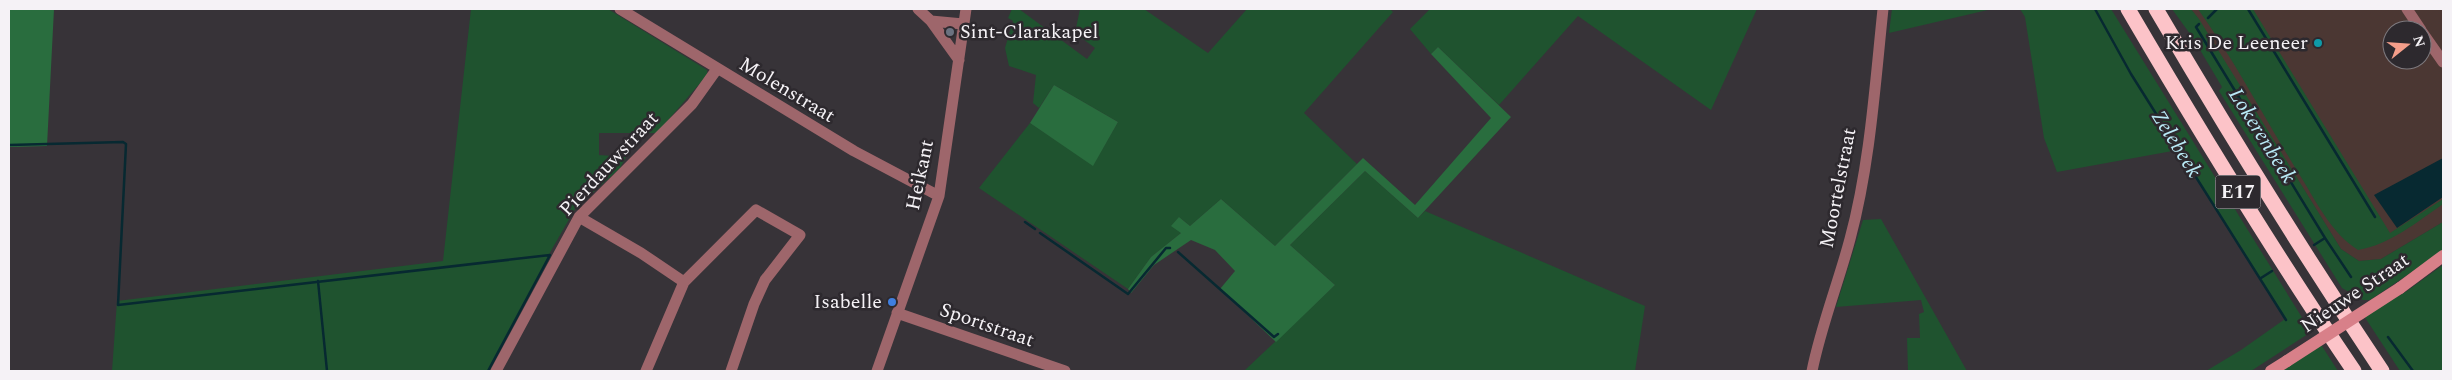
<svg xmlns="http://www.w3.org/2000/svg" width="2452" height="380" font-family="Spectral,serif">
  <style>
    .industrial { fill: #4b3733; fill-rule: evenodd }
    .green { fill: #1f532f }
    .forest { fill: #296d3e }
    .water { fill: #072931 }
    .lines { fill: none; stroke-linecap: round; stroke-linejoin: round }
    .stream { stroke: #072931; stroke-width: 2.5 }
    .street { stroke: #9e666b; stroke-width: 11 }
    .secondary { stroke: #d88089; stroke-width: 12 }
    .highway { stroke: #fcc3c8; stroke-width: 15 }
    .secondary-bridge { stroke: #d88089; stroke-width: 12 }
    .worship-dot { fill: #6b7280; stroke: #2d292e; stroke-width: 2 }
    .culture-dot { fill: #0f9aa8; stroke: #2d292e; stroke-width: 2 }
    .shop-dot { fill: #3f7fe0; stroke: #2d292e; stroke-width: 2 }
    .labels { text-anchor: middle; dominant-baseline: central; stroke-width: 5; stroke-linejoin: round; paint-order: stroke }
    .shield { fill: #2d292e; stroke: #b9b6ba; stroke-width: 1 }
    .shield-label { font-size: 19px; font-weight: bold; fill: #f5f2f6 }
    .poi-label { font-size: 20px; fill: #f5f2f6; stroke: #2d292e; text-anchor: end }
    .street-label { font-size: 20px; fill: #f5f2f6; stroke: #2d292e }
    .water-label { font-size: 21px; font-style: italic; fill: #b9eaf7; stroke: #2d292e }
  </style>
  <rect width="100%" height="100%" fill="#373338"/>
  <path class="industrial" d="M2191,9H2443V222L2381,259L2359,261L2341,249ZM2392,30H2422V60H2392Z"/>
  <path class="green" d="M471,9H608L707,70V75L657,133H599V155L626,157L620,168L575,209L552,249L489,371H112L117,301L443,261Z
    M1012,9H1019L1087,59L1095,48L1075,33L1080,9H1144L1208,53L1247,9H1390L1393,12L1304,113L1357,164L1275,246L1221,199L1190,226L1179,217L1181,233L1151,257L1128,289L979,188L1030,123L1093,165L1118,122L1054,85L1039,108L1033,103L1036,75L1009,66L1005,48L1013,21L1008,18Z
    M1430,9H1757L1711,110L1578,16L1499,105L1438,47L1431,54L1410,29Z
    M1892,9H1992L1889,33Z
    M2020,9H2111L2311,332L2251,371H2206L2241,350L2285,319L2178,150L2057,172L2044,138L2025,17Z
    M2172,9H2191L2199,19L2341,249L2359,261L2381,259L2443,222V251L2370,300H2363L2342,288L2219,91L2222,87L2193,38Z
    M2198,9H2253L2390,233L2443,199V204C2417,222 2389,245 2358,250C2333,234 2319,207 2304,182C2268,125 2237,64 2198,9Z
    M1365,171L1418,218L1425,211L1645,306L1635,371H1244L1335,285L1290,245Z
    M1881,219L1967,371H1908L1907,338H1920L1919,314L1924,312L1921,300L1836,307L1863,220Z
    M2443,265V371H2400L2364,316L2407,291Z
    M2320,343L2338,371H2282Z"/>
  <path class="forest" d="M9,9H54L47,146L9,147Z
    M1438,47L1511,117L1418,218L1365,171L1290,245L1335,285L1276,342L1220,289L1235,271L1215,250L1191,240L1154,265L1131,293L1128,289L1151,257L1181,233L1171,226L1179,217L1190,226L1221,199L1275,246L1363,158L1415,205L1491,118L1431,54Z
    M1054,85L1118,122L1093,166L1030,123Z"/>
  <path class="water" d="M2443,158V197L2397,228L2374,195Z"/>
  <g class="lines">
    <path class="stream" d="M2095,9L2131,74L2286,320
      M2248,9L2375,217
      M2208,18L2217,9
      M2199,24L2196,27L2325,238L2314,245
      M9,145L123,142L126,144L118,305L550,255L488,371
      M1025,222L1035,229
      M1040,233L1128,294L1166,248H1170
      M2325,238L2351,277
      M1178,252L1274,337L1278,334
      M2261,278L2272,271
      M318,281L327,371
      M2388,337L2413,371"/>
    <path class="street" d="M620,9L854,151L939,196
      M918,9L931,21L963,24
      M2407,9L2421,30
      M931,21L959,60
      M2422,32L2443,62
      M579,217L641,253L684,282
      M897,313L1065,371
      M496,371L579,217L692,104L717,69
      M646,371L684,282L756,210L800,235L765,280L754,304L731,371
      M877,371L939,196L966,9
      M1812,371C1821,326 1838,284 1850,239C1870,165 1875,85 1883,9"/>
    <path class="secondary" d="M2400,288L2443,256
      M2271,371L2287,361"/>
    <path class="highway" d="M2128,9C2200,132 2274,253 2354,371
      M2156,9C2228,132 2303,253 2382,371"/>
    <path class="secondary-bridge" d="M2287,361L2400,288"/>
  </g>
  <circle class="worship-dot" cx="950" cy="32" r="5"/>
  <circle class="culture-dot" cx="2318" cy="43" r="5"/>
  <circle class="shop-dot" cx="892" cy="302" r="5"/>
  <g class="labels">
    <rect class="shield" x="2215.5" y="175.5" width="45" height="33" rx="4"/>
    <g class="shield-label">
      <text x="2238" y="192">E17</text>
    </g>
    <g class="poi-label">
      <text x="960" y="32" text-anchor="start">Sint-Clarakapel</text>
      <text x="2308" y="43">Kris De Leeneer</text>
      <text x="882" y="302">Isabelle</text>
    </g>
    <g class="street-label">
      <text transform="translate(787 90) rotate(31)">Molenstraat</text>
      <text transform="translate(609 164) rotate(-47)">Pierdauwstraat</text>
      <text transform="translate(920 175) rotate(-78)">Heikant</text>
      <text transform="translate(1838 188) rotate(-79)">Moortelstraat</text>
      <text transform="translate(2355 293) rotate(-34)">Nieuwe Straat</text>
      <text transform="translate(987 325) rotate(19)">Sportstraat</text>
    </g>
    <g class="water-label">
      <text transform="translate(2262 136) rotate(58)">Lokerenbeek</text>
      <text transform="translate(2176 144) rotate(58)">Zelebeek</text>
    </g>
  </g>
  <rect width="2452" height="380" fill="none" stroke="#f5f2f6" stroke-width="20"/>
  <g transform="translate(2407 45) rotate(73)"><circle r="24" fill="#2d292e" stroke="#7d797e"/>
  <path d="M0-4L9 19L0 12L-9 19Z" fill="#f49e8a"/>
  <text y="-8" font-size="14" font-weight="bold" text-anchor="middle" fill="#f5f2f6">N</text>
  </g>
</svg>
